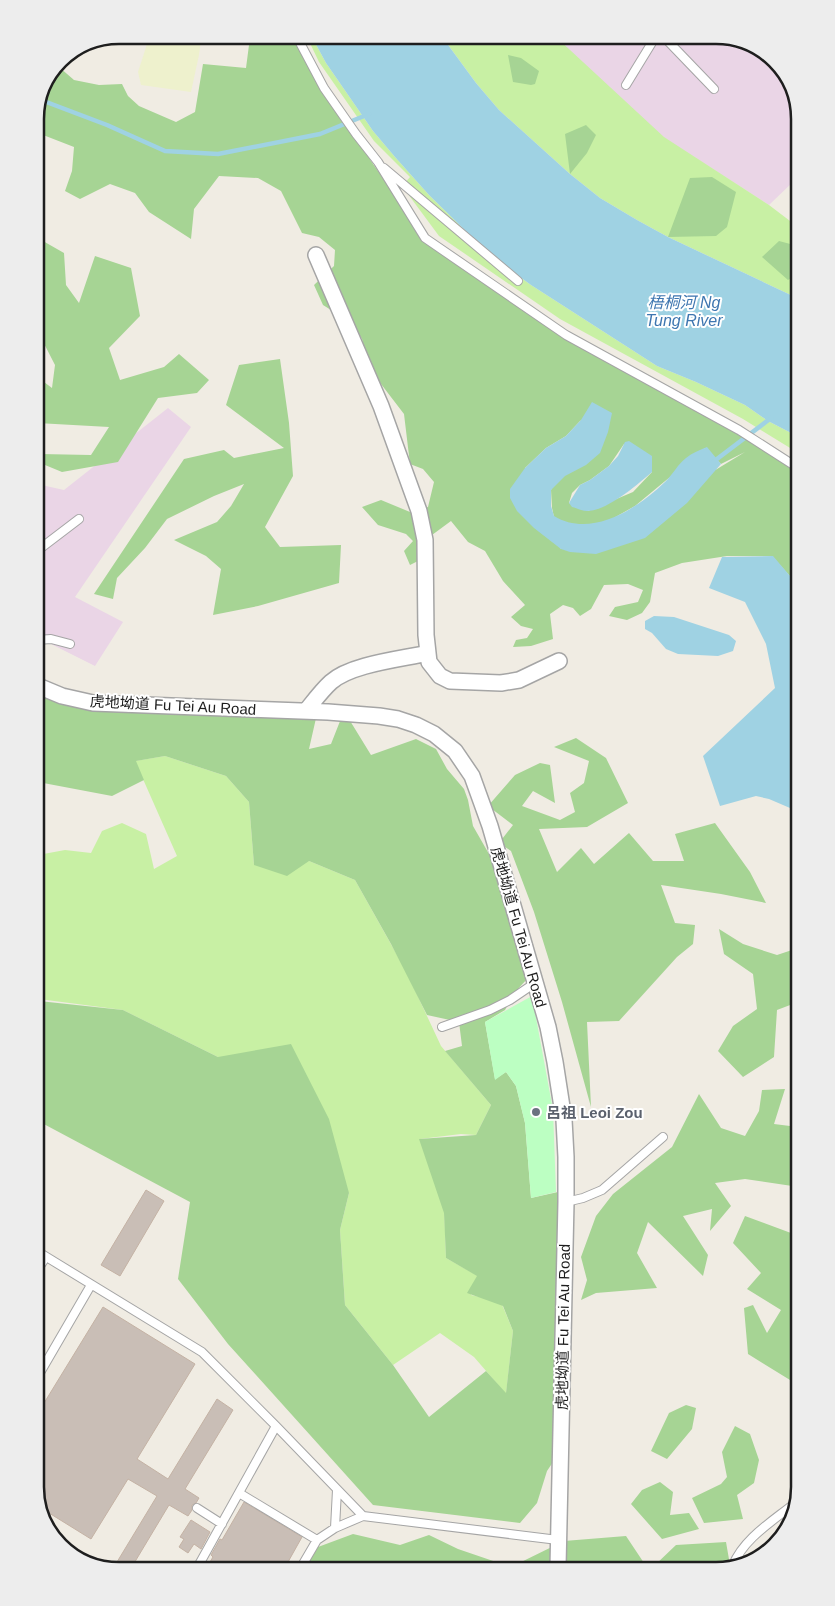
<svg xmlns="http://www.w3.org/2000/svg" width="835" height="1606" font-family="Arial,'Noto Sans SC',sans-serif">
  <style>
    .industrial { fill: #ead5e6 }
    .farmland { fill: #eef1cd }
    .grass { fill: #c8f0a4 }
    .forest { fill: #a6d494; fill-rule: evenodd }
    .park { fill: #bcffc2 }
    .water { fill: #9fd2e3 }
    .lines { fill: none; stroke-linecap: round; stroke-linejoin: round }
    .stream { stroke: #9fd2e3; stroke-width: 4.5 }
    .building { fill: #c9beb6; stroke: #c4b2a4 }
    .service-casing { stroke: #a5a5a5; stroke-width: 10 }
    .minor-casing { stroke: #a5a5a5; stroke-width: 18 }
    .service { stroke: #fff; stroke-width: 8 }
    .minor { stroke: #fff; stroke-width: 15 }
    .worship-dot { fill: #6b7280; stroke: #fff; stroke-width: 2 }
    .labels { text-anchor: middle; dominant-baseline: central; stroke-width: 4; stroke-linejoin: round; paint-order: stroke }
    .street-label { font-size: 15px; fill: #1e1e1e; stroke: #fff }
    .worship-label { font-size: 15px; font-weight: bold; fill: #5b616d; stroke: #fff; text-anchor: start }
    .water-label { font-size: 16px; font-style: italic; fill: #3e76b0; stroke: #fff }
    .rim { fill: none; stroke: #1e1e1e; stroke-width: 2.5 }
  </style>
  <rect width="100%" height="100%" fill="#f0ece3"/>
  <path class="industrial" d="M722,35L767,52L794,87V181L769,205L655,132L555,37Z
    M168,408L191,427L75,597L123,622L95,666L37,637V484L64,490Z"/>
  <path class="farmland" d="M201,40L199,55L191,92L141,85L138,72L148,41Z"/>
  <path class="grass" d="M556,37L664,137L769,205L794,224L795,297L668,237L637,220L600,198L570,174L499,110L476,83L443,38Z
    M308,39H313L326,63L373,131L395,157L429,195L478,243L509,269L531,285L657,366L696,382L745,405L768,421L795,435V451L743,419L560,319L439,236L402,186L410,177L374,141L319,62Z
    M165,756L226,776L249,802L254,865L309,861L355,880L406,971L441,1046L491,1105L476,1135L461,1134L420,1139L444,1204L446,1258L478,1276L471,1295L501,1302L513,1331L506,1394L474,1357L440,1333L393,1365L345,1305L340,1230L349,1193L218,1057L123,1010L39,999L38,855L65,850L91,853L102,831L122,823L146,834L154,869L177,856L135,761Z
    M789,1524L786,1534L748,1565H743Z"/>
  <path class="forest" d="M298,39L371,161L425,239L617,363L795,466L796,583L772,556H727L682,563L655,573L650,602L642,613L627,620L609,616L615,607L638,602L643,590L628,584L604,585L591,609L580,616L573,608L563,605L550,614L553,639L531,646L513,647L516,640L527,638L533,629L521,626L511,617L525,605L503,581L485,551L468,542L451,521L432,535L420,560L410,565L404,551L413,541L406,534L378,525L362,507L381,500L410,512L428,507L434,482L423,469L410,464L404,414L381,384L370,366L362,339L353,324L323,305L314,285L334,266L335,250L319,237L302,233L281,191L258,178L219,176L194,209L191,239L149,212L135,193L110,184L80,199L65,191L72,171L74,147L38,133L35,136V113L53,74L59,67L74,80L99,85L122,84L128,96L139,106L176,122L195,112L203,64L246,68L249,45L248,40ZM581,420L551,490L552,508L554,517L565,525L603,524L635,506L705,448L721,464L745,452L717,469L561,549L525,468L546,448L566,436ZM624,444L652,472L633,492L588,511L569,503L572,493L580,485L590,480L609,466Z
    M508,55L521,58L539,71L535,84L531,85L513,82Z
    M586,125L596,135L587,153L570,174L565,134Z
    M712,177L736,192L727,227L716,236L668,237L690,178Z
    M36,237L64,253L66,285L79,303L95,256L131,268L140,316L109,348L120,380L164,367L179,354L209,380L197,393L158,398L118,462L62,472L45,465L37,470V456L40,454L91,455L109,427L37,423L36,376L52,388L55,365L36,328Z
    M779,241L794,245L795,276L788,280L762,257Z
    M280,359L289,423L293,476L265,527L280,547L341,545L339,583L258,606L213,615L221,569L206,556L174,540L217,522L231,506L244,484L214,496L167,519L145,548L117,578L113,599L94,594L184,459L224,450L234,458L284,448L226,405L239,365Z
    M38,689L77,707L319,705L309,749L331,744L344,711L371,755L416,739L436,749L447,769L464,789L468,800L473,826L489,854L503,892L509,920L520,926L528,978L515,992L505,1010L485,1022L495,1079L506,1072L516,1086L525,1123L531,1198L558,1192L555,1459L547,1471L537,1503L520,1523L373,1505L228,1344L178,1279L190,1202L40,1122L39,1001L123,1010L218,1057L291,1044L329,1119L349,1193L340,1230L345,1305L393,1365L429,1417L486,1371L506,1393L513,1331L503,1306L467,1293L477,1276L446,1258L444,1213L419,1139L476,1135L491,1105L445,1051L462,1046L459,1022L427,1015L391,944L355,880L309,861L287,876L254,865L249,802L226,776L165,756L136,761L144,780L112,796L38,782Z
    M576,738L606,758L628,803L587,827L539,829L557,872L581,848L594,864L629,833L653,861H684L675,834L715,823L750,872L766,903L721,894L661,885L675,923L695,925L693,944L677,957L619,1021L587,1022L591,1107L562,1002L534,912L511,851L499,843L513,825L488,806L515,775L540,763L550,765L555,803L533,791L522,806L560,820L575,812L570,793L584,783L589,761L554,747Z
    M719,929L743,944L777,955L798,948V1002L777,1010L774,1057L743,1077L718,1051L733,1026L757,1009L753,974L724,954Z
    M785,1089L774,1124L798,1127L799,1187L745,1179L715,1183L731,1206L710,1231L712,1209L683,1216L708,1255L703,1276L648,1222L637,1253L657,1288L596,1293L581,1300L587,1280L581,1257L596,1216L613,1194L672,1147L699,1094L721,1128L745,1136L759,1111L762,1090Z
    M745,1216L799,1236V1369L790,1380L748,1354L744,1308L753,1305L767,1333L781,1310L747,1289L761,1273L733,1243Z
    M686,1405L696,1408L692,1429L667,1459L651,1451L669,1413Z
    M735,1426L750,1434L759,1460L754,1483L737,1495L743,1519L704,1523L692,1498L721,1484L727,1477L722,1452Z
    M660,1482L673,1492L670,1515L689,1513L699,1529L662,1539L631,1504L642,1490Z
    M353,1534L400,1545L429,1535L458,1549L511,1567L564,1541L626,1536L646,1566L304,1569L318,1547Z
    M726,1542L730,1565L654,1566L676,1545Z"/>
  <path class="park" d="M532,996L553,1110L556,1192L531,1198L525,1123L516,1086L506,1072L495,1080L485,1022Z"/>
  <path class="water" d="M443,38L476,83L499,110L570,174L600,198L637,220L668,237L795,297V435L768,421L745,405L696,382L657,366L531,285L509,269L478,243L429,195L395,157L373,131L326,63L313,39Z
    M592,402L612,413L608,432L600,453L586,465L565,476L551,490V506L554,516C592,539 638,508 666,481C673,474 678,464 686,458C692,453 700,450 707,447L721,464L687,503L645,538L596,554L570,552L561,549L534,528L517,511L510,498V489L525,468L546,448L566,436L581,420Z
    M629,441L652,456V472C637,485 607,511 587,511C582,511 576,508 572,507L569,503L580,485L590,480L609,466L618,456L625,442Z
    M773,556L796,583L797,811L769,799L756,796L720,806L703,756L775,688L766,644L745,602L709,588L722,557Z
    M654,616L674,617L729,635L736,641L733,651L718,656L678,654L666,649L652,633L645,629V621Z"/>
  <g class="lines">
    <path class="stream" d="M41,100L107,125L165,151L218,154L320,134L369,114
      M713,462L771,418"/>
  </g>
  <path class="building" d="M146,1190L164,1201L120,1276L101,1265Z
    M103,1307L195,1364L137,1459L168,1479L217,1399L233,1410L185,1489L199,1498L196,1503L192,1505V1510L188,1516L169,1505L130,1570L117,1562L157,1496L128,1479L91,1539L41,1508V1408Z
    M244,1502L302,1537L288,1562L295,1566L294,1569L205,1570L213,1557L211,1555L220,1539L222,1540Z
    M191,1520L210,1532L201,1549L194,1544L188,1553L179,1547L184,1539L180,1537Z"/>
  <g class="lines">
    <g class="service-casing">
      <path id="service" d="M663,36L714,89
        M298,39L324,88L356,134L378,162L425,238L566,335L739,430L795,466
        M626,85L656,36
        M384,168L518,281
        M37,551L79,519
        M37,640L51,639L70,644
        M442,1027L490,1010L510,1000L535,983
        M566,1202L583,1198L602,1190L663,1137
        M40,1253L202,1352L276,1426L363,1516L558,1540
        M40,1266L46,1257
        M41,1371L91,1285
        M239,1493L317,1540
        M197,1508L222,1524
        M335,1528L337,1490
        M733,1565C744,1538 773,1521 795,1503
        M300,1569L317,1540L335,1528L363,1516
        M196,1570L276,1426"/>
    </g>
    <g class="minor-casing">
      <path id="minor" d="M316,255L381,406L419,511L425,540L426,635L429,662L440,676L450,681L501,683L519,680L559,661
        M38,686L62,696L93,703L328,712L379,716L398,719L416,725L434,734L455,751L472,776L490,826L548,1027L555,1062L564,1120L566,1157V1202L558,1567
        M306,711C314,701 322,690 331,682C351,664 402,659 428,653"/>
    </g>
    <use href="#service" class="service"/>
    <use href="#minor" class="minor"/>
  </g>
  <circle class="worship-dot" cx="536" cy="1112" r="5"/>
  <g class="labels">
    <g class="street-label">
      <text transform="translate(173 705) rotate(3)">虎地坳道 Fu Tei Au Road</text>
      <text transform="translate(519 927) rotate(74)">虎地坳道 Fu Tei Au Road</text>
      <text transform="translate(563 1327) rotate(-89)">虎地坳道 Fu Tei Au Road</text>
    </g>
    <g class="worship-label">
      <text x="546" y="1112">呂祖 Leoi Zou</text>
    </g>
    <g class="water-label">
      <text x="684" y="302">梧桐河 Ng<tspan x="684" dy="18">Tung River</tspan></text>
    </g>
  </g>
  <path d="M0 0H835V1606H0ZM119 44H716A75 75 0 0 1 791 119V1487A75 75 0 0 1 716 1562H119A75 75 0 0 1 44 1487V119A75 75 0 0 1 119 44Z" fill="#ededed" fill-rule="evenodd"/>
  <path class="rim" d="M119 44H716A75 75 0 0 1 791 119V1487A75 75 0 0 1 716 1562H119A75 75 0 0 1 44 1487V119A75 75 0 0 1 119 44Z"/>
</svg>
